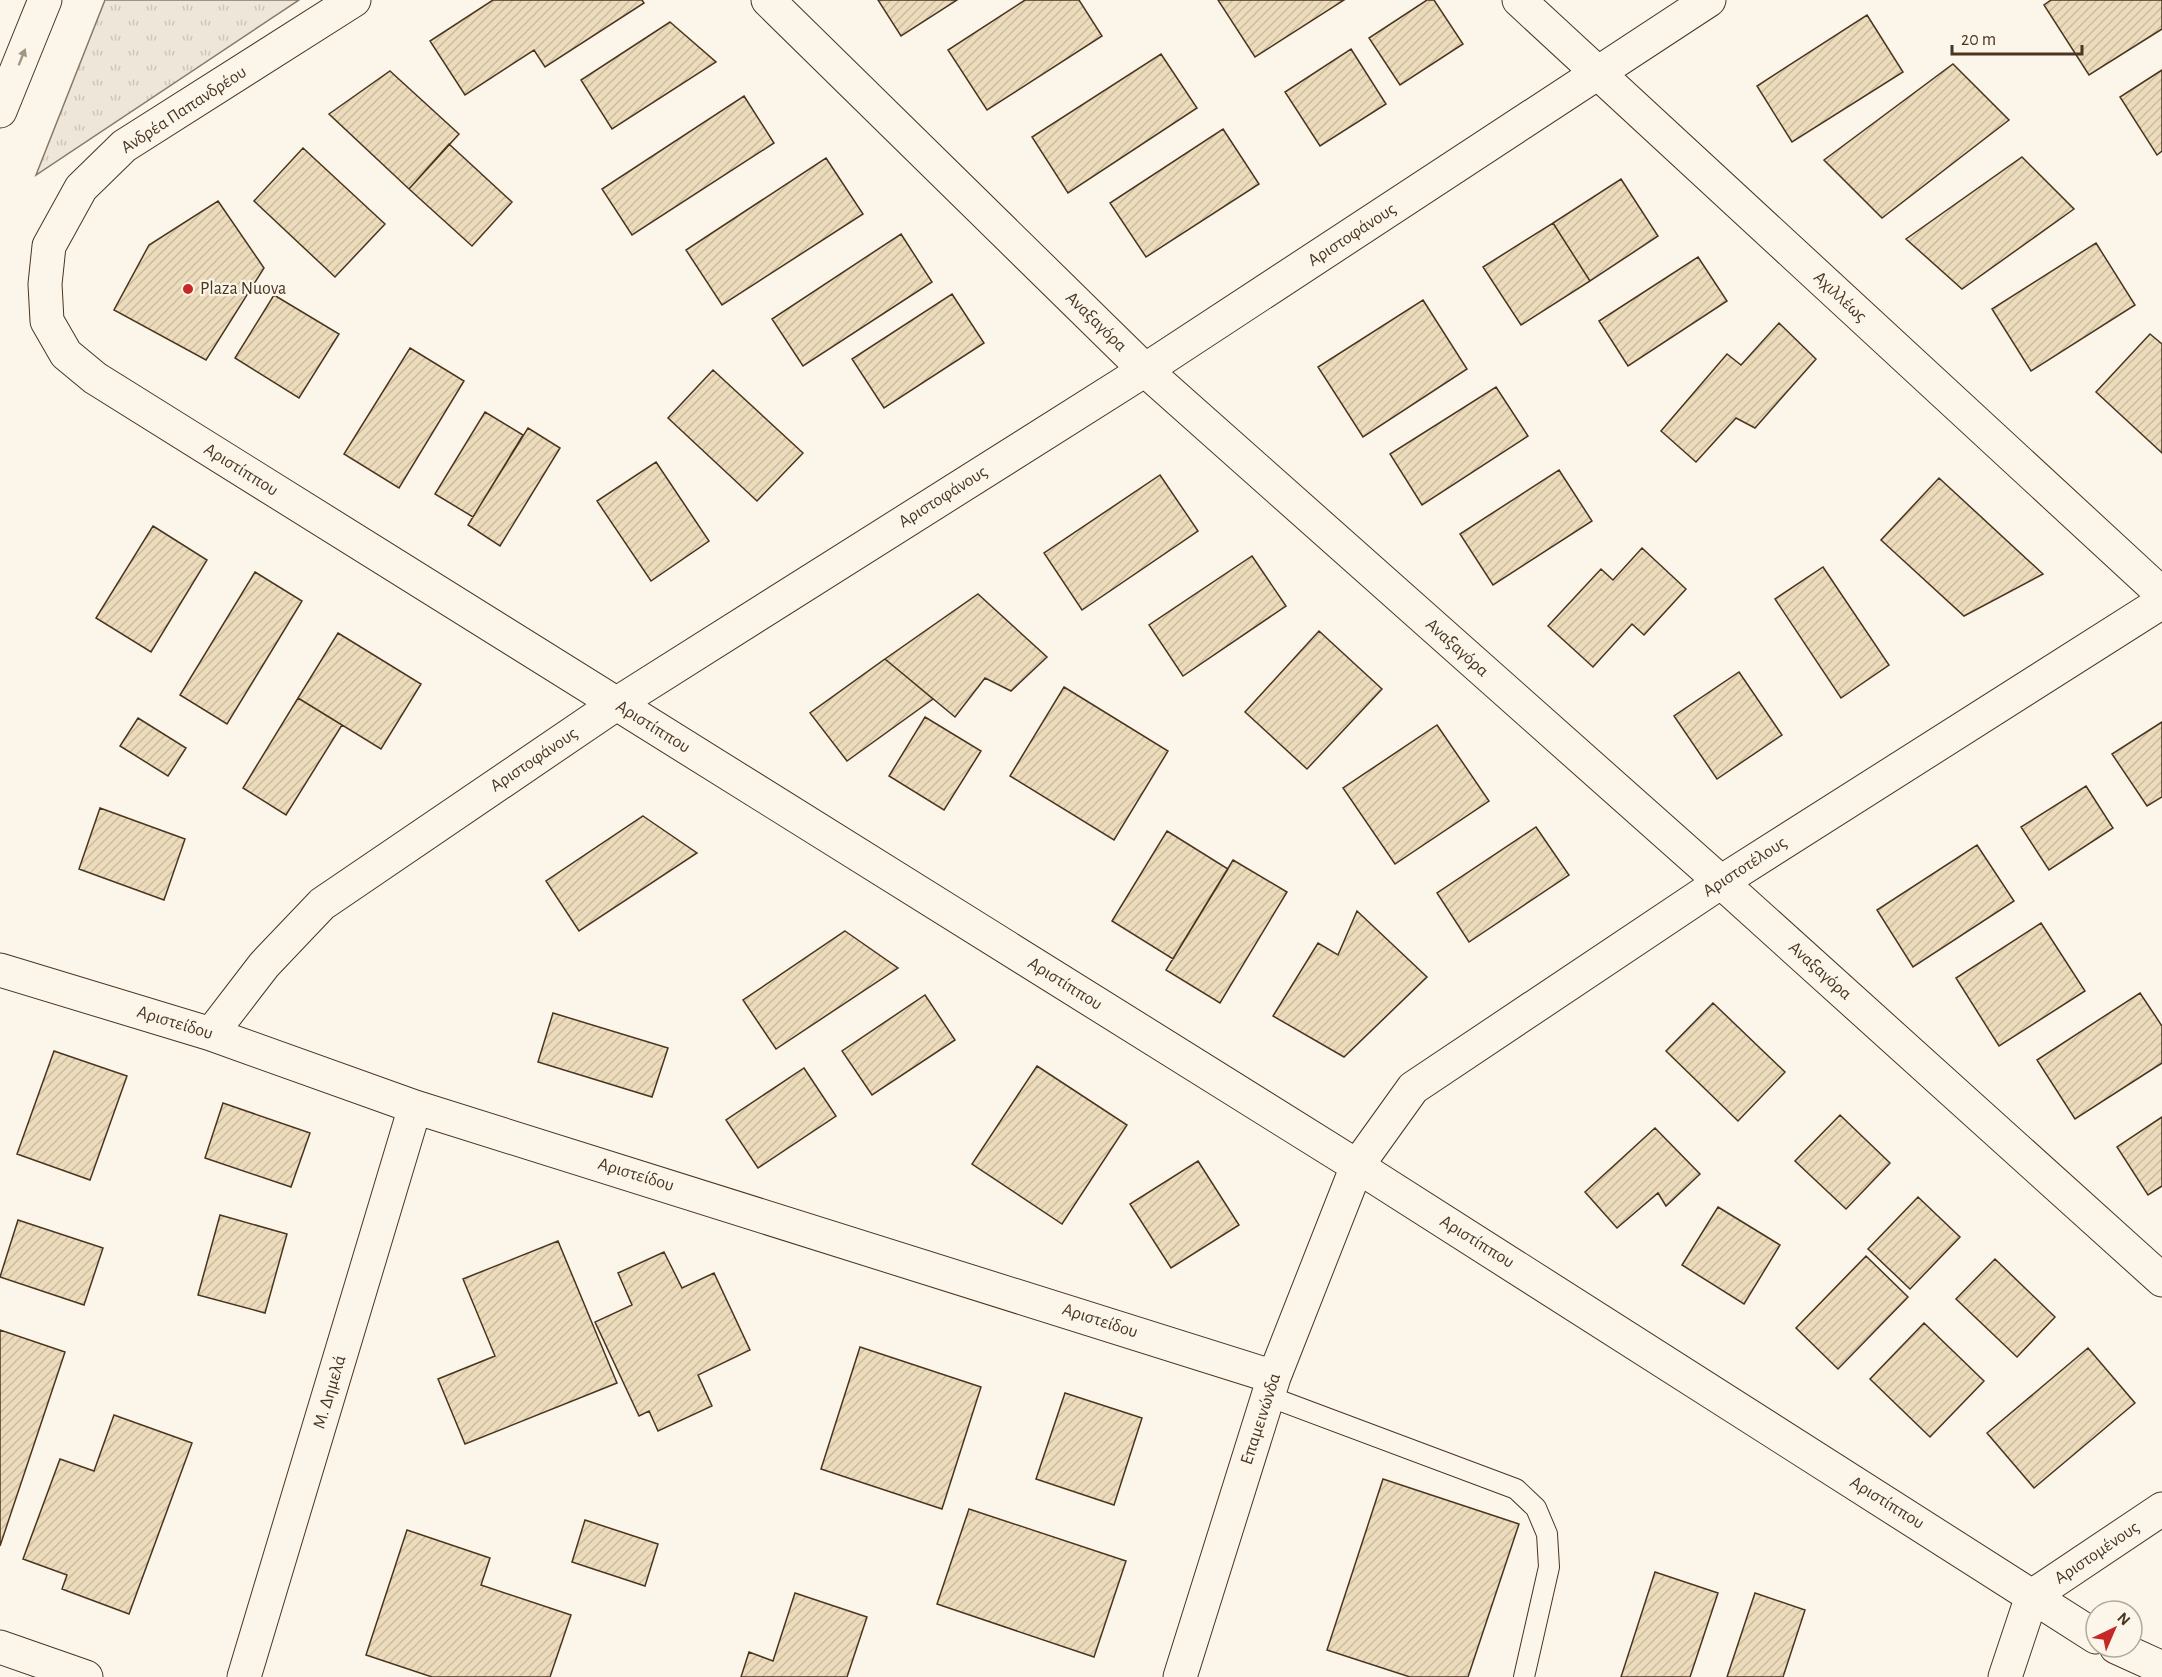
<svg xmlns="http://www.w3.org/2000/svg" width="2162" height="1677" font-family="'Alegreya Sans',sans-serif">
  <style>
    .grass { fill: url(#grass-tufts); stroke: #887966; stroke-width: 1.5 }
    .building { fill: url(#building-hatch); stroke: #4a3520; stroke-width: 1.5 }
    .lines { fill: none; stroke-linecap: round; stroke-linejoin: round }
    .service-casing { stroke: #4a3520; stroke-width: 22 }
    .minor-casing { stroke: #4a3520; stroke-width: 35 }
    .primary-casing { stroke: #4a3520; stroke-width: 35 }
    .service { stroke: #fbf6e9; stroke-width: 20 }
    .minor { stroke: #fbf6e9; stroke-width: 33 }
    .primary { stroke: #fbf6e9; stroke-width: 33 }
    .oneway { fill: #a29684 }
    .poi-dot { fill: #c62828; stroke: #fbf6e9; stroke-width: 2 }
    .labels { text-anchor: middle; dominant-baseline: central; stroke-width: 4.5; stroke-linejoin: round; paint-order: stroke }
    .street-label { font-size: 18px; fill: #4a3520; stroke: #fbf6e9 }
    .poi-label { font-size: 18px; fill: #4a3520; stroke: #fbf6e9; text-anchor: start }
  </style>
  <defs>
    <pattern id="grass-tufts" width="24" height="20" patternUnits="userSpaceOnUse" patternTransform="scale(1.5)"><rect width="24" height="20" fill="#ede6d9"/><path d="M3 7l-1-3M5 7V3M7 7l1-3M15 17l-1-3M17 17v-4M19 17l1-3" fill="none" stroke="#cdc6ba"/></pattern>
    <pattern id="building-hatch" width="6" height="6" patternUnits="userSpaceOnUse" patternTransform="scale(1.5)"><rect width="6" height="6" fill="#ecdcbc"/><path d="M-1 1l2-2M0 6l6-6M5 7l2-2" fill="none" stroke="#ccbda1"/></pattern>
  </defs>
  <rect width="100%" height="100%" fill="#fbf6e9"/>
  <path class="grass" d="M105,0H299L36,175Z"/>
  <path class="building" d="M493,0H642L644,3L545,67L534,50L465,95L430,41Z
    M878,0H957L901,36Z
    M1025,0H1079L1102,36L987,110L948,50Z
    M1218,0H1344L1255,57Z
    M1427,0H1434L1463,44L1400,85L1369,38Z
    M2051,0H2162V29L2089,75L2044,5Z
    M1867,15L1903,72L1792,142L1757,86Z
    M670,22L716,62L612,129L581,80Z
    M1351,49L1386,104L1320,146L1285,92Z
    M1161,54L1197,108L1068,193L1032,137Z
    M1953,64L2009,120L1882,218L1824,160Z
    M2162,70V151L2157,155L2120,97Z
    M390,71L459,134L409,189L329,114Z
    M744,96L774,143L632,235L602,189Z
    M1223,129L1259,184L1146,257L1110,203Z
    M449,144L512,202L472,246L409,189Z
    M303,148L385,224L335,277L254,201Z
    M2022,157L2074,209L1962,289L1906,239Z
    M826,158L863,214L722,305L686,250Z
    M1621,179L1658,236L1590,281L1553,223Z
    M218,201L264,268L206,360L114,310L149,245Z
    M1553,223L1590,281L1521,325L1483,267Z
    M901,234L932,282L803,366L772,319Z
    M2096,243L2135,305L2031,371L1992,309Z
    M1698,257L1727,301L1628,366L1599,321Z
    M952,294L984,343L884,408L852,359Z
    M274,295L339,334L299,398L235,358Z
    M1423,300L1467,369L1363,437L1318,367Z
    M1779,323L1816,359L1755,428L1736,418L1696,462L1661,431L1727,354L1741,365Z
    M2150,334L2162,344V453L2096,392Z
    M410,348L464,381L399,488L344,454Z
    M713,370L803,453L757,501L668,418Z
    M1496,387L1528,436L1422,505L1390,454Z
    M485,412L523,435L473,517L435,494Z
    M528,428L560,448L500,546L468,525Z
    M656,462L709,541L651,581L597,501Z
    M1559,470L1592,521L1493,585L1460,534Z
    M1160,475L1198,531L1082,610L1044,553Z
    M1939,478L2043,574L1964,616L1881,540Z
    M153,526L207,560L151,652L96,618Z
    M1642,548L1686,589L1644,635L1632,624L1593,667L1548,626L1601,569L1613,580Z
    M1252,556L1286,606L1183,676L1149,625Z
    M1823,567L1889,665L1841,698L1775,599Z
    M255,572L302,601L227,724L180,695Z
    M978,594L1047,657L1011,691L985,678L955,717L885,659Z
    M1319,631L1382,689L1307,769L1245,712Z
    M338,633L421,684L381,749L298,698Z
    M885,659L933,699L847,761L810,713Z
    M1739,672L1782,735L1717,779L1674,716Z
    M1064,687L1168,751L1114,840L1010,776Z
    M298,698L342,725L286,815L243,788Z
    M925,717L981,751L944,810L889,776Z
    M138,718L186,748L168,776L120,746Z
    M2162,722V797L2147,806L2112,754Z
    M1437,725L1489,801L1395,864L1343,788Z
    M2086,786L2113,828L2049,870L2021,827Z
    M100,808L185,839L164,900L79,869Z
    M643,816L697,853L579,931L546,881Z
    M1536,827L1569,875L1469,942L1437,893Z
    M1167,831L1228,869L1173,959L1112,921Z
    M1977,845L2014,901L1913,967L1877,910Z
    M1233,860L1287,892L1220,1003L1166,970Z
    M1357,911L1427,977L1344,1057L1273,1016L1318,943L1338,955Z
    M2041,923L2085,991L1999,1046L1956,978Z
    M845,931L898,968L776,1049L743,1000Z
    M2140,993L2162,1026V1063L2075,1119L2037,1060Z
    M925,995L955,1040L872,1095L842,1051Z
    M1713,1003L1785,1072L1738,1121L1666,1051Z
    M553,1013L668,1048L652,1097L538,1062Z
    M54,1051L127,1076L90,1180L17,1154Z
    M1037,1066L1127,1125L1062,1224L972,1164Z
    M804,1068L836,1116L758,1168L726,1120Z
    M223,1103L310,1133L291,1187L205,1158Z
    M1840,1115L1890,1163L1846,1209L1795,1161Z
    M2162,1117V1186L2148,1195L2117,1147Z
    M1655,1128L1700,1174L1666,1206L1658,1193L1617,1228L1585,1192Z
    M1198,1161L1239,1225L1171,1268L1130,1204Z
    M1918,1197L1960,1237L1910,1289L1868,1249Z
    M1718,1207L1780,1245L1744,1304L1682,1265Z
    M220,1215L287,1234L265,1313L198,1295Z
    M18,1220L103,1248L84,1305L0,1277Z
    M558,1241L617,1383L465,1444L438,1379L495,1356L463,1279Z
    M664,1252L682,1288L714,1273L750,1350L698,1375L712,1406L658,1431L649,1411L639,1416L595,1322L632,1305L618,1273Z
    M1866,1256L1908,1297L1838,1369L1796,1328Z
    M1995,1259L2055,1317L2017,1357L1956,1299Z
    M1924,1323L1984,1381L1930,1437L1870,1379Z
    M0,1330L65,1352L0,1546Z
    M860,1347L981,1387L942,1509L821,1469Z
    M2088,1348L2135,1403L2034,1488L1987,1433Z
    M1065,1393L1142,1418L1114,1505L1036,1479Z
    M114,1415L192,1443L129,1614L62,1589L67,1575L23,1559L60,1459L94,1471Z
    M1383,1479L1519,1524L1468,1677H1410L1327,1650Z
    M969,1509L1126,1561L1094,1657L937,1604Z
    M585,1520L658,1544L645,1586L572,1562Z
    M407,1530L490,1558L481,1585L571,1615L550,1677H432L366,1655Z
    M1655,1572L1718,1593L1690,1677H1621Z
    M795,1593L867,1617L847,1677H741L749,1652L773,1661Z
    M1755,1593L1805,1610L1783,1677H1727Z"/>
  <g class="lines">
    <g class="service-casing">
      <path id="service" d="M1268,1396L1516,1489L1536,1508L1547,1534L1549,1567L1524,1677"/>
    </g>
    <g class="minor-casing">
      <path id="minor" d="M354,0L124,146L81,188L49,246L45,284L47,321L66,354L95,378L1357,1166L2096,1637
        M768,0L1145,370L1721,882L2162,1280
        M1519,0L2162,594
        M0,970L211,1034L415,1107L1274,1377
        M211,1034L264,965L322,904L616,704L1145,370L1709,0
        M2032,1596L2162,1509
        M0,1647L86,1677
        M2116,1647L2162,1668
        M244,1677L415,1107
        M1180,1677L1274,1377L1357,1166L1413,1088L1721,882L2162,602
        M2005,1677L2032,1596"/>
    </g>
    <g class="primary-casing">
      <path id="primary" d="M0,111L45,0"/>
    </g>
    <use href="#service" class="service"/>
    <use href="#minor" class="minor"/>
    <use href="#primary" class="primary"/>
  </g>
  <defs><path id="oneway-solid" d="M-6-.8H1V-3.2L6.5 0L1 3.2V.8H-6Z" transform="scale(1.5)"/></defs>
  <use class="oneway" href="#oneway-solid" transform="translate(22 57) rotate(-68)"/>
  <circle class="poi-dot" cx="188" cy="289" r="6"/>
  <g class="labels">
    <g class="street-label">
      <text transform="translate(184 110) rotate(-33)">Ανδρέα Παπανδρέου</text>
      <text transform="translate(1352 235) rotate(-33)">Αριστοφάνους</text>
      <text transform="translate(1840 297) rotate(43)">Αχιλλέως</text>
      <text transform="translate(1096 322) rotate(44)">Αναξαγόρα</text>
      <text transform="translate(241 470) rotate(32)">Αριστίππου</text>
      <text transform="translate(943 497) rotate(-32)">Αριστοφάνους</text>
      <text transform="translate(1457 648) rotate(42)">Αναξαγόρα</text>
      <text transform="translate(653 727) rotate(32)">Αριστίππου</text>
      <text transform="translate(534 760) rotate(-34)">Αριστοφάνους</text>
      <text transform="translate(1745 867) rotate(-33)">Αριστοτέλους</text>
      <text transform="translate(1820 971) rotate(42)">Αναξαγόρα</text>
      <text transform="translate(1065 984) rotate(32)">Αριστίππου</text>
      <text transform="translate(175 1023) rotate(17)">Αριστείδου</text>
      <text transform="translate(636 1175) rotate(17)">Αριστείδου</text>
      <text transform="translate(1477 1242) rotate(32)">Αριστίππου</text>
      <text transform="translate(1100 1321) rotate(18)">Αριστείδου</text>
      <text transform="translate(330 1392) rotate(-73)">Μ. Δημελά</text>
      <text transform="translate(1261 1419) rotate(-72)">Επαμεινώνδα</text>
      <text transform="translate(1887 1503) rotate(32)">Αριστίππου</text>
      <text transform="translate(2097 1553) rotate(-34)">Αριστομένους</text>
    </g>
    <g class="poi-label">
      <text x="200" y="289">Plaza Nuova</text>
    </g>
  </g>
  <g transform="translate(2114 1629) rotate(44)"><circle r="28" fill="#fbf6e9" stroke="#b4a999" stroke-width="1.5"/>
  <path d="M0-4.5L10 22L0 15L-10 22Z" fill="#c62828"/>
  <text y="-9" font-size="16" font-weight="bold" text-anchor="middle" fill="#4a3520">N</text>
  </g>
  <path d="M1952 45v9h130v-9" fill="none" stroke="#4a3520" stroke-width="3"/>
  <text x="1961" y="45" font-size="18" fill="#4a3520" stroke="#fbf6e9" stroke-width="4.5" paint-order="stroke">20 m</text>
</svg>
